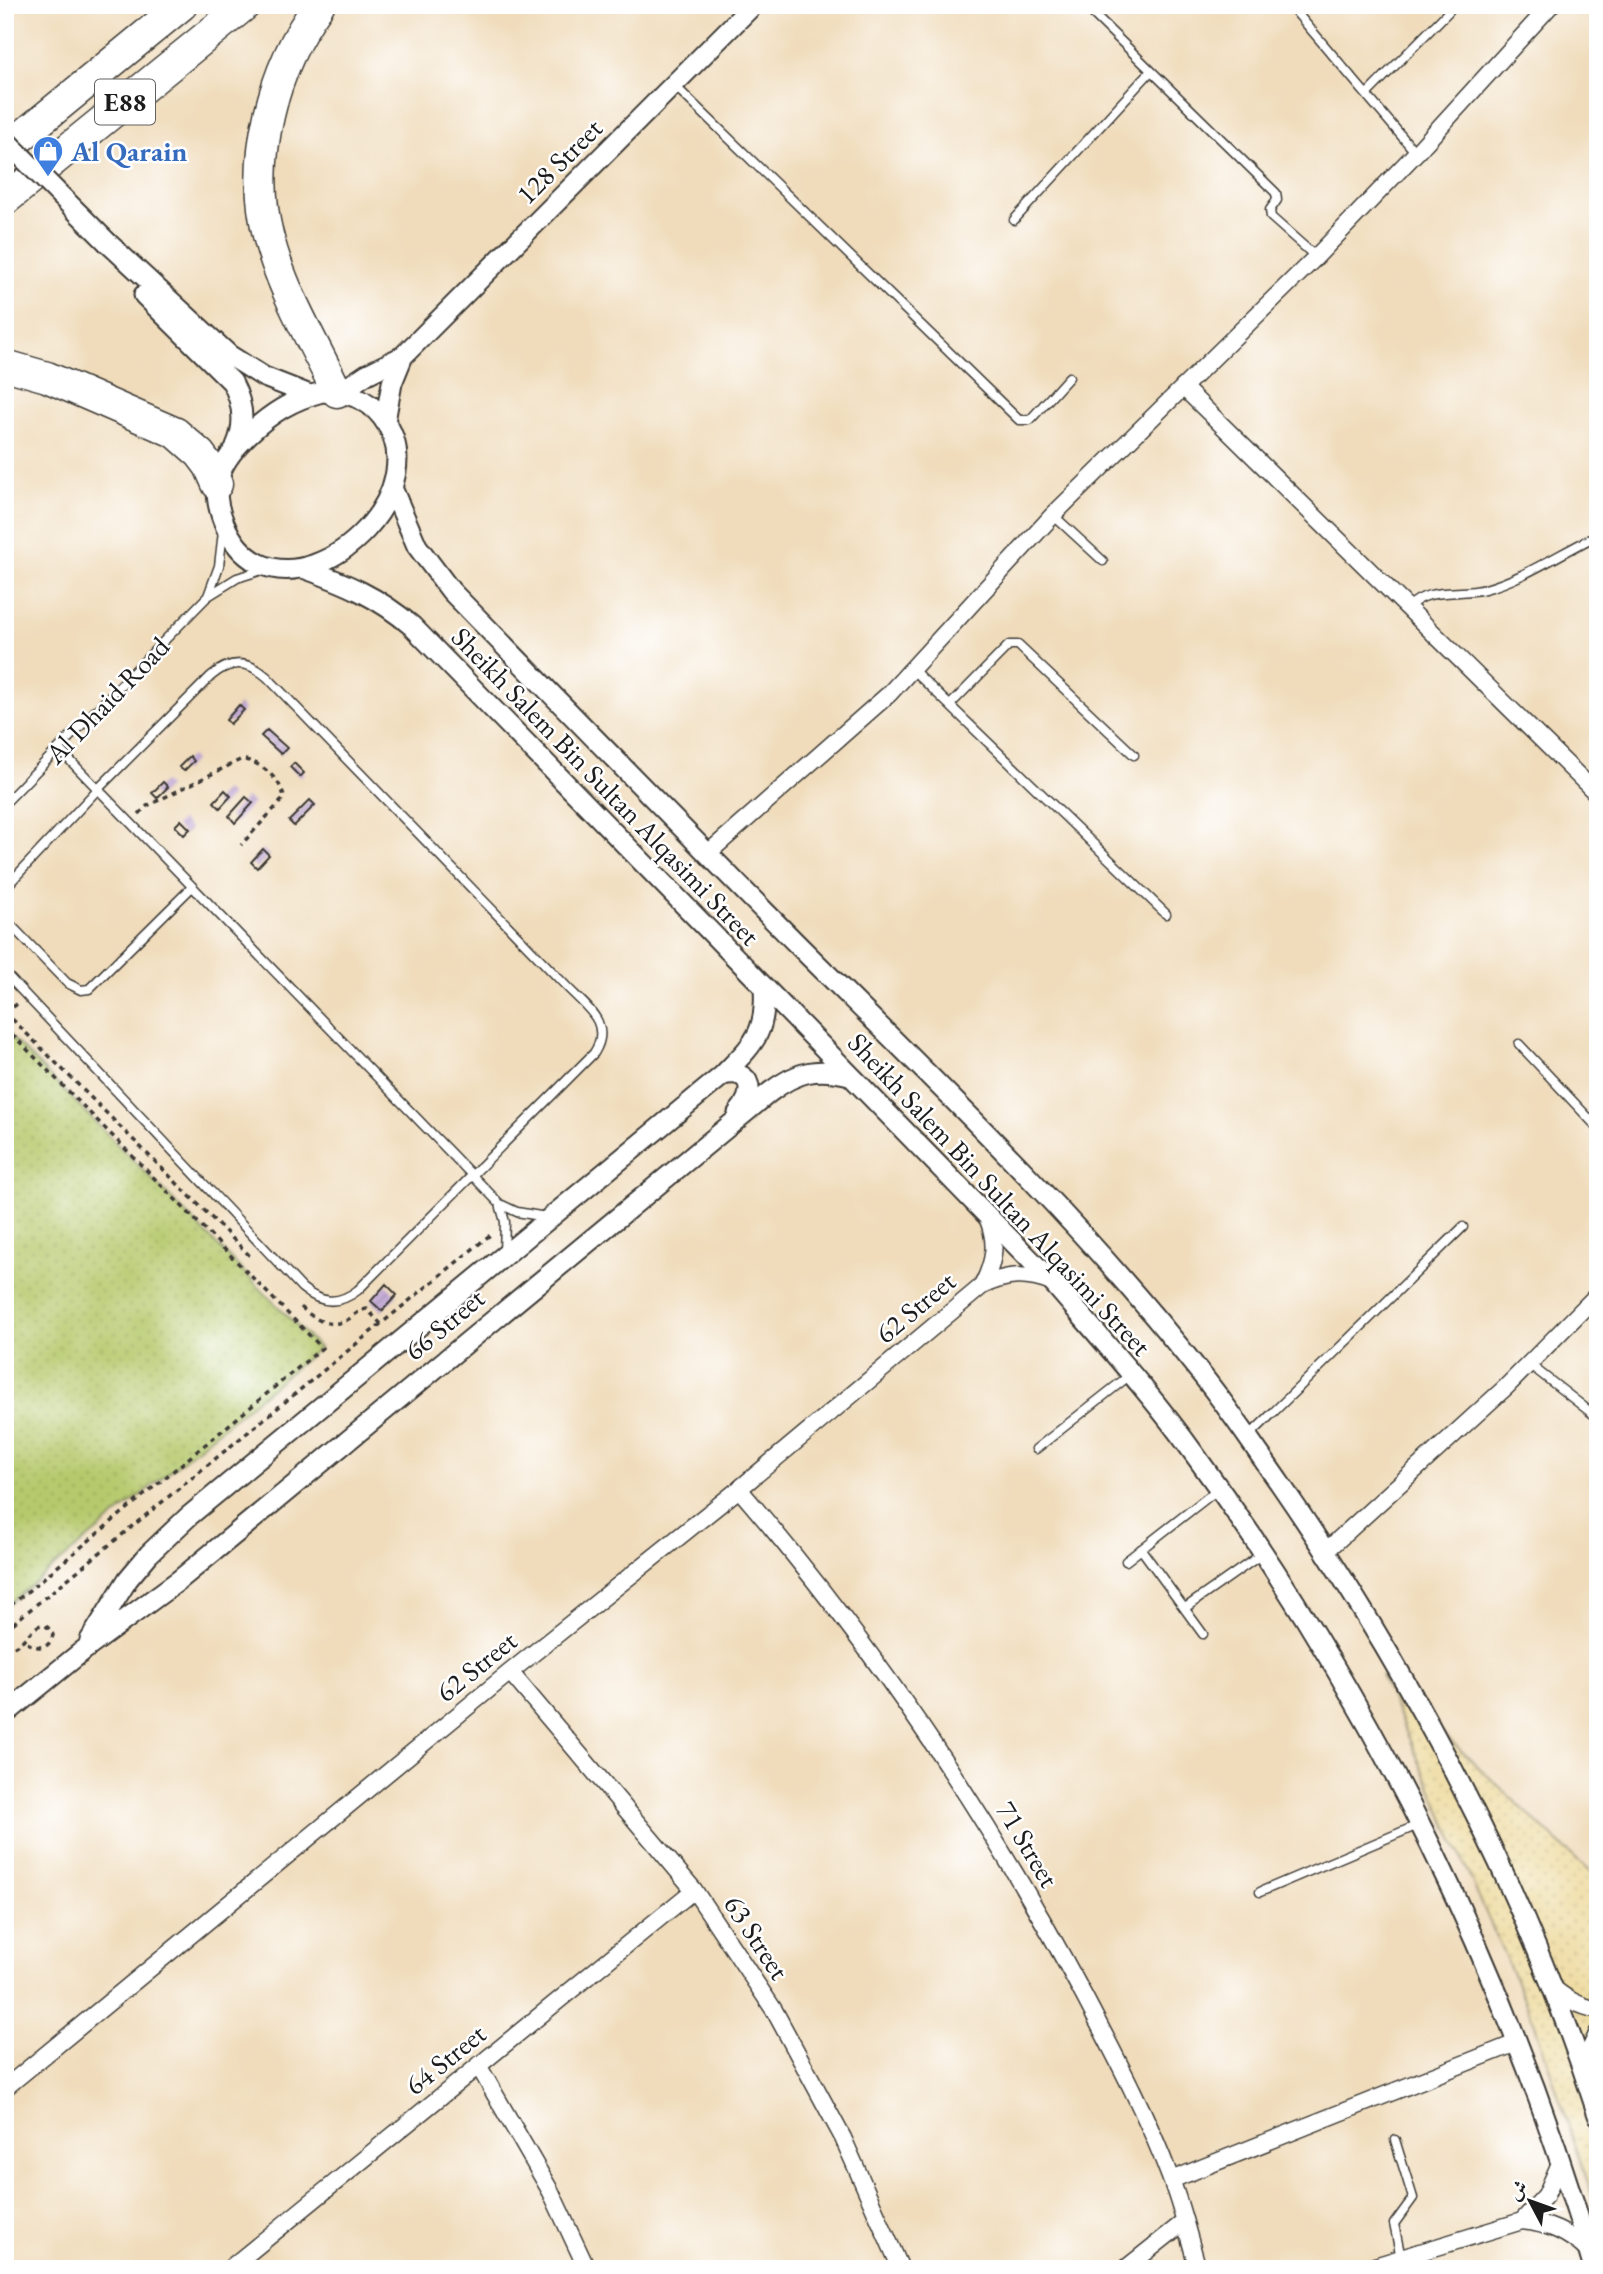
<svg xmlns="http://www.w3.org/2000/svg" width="1603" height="2274" font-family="'EB Garamond',Amiri,serif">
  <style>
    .sand { fill: url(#sand-dots); stroke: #857b5d; stroke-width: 2 }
    .garden { fill: url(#garden-dots); stroke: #697244; stroke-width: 2 }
    .building { fill: url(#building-hatch) }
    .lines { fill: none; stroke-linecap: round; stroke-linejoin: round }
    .service-casing { stroke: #3c3934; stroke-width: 11 }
    .minor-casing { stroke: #3c3934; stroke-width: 19 }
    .tertiary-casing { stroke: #3c3934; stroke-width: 23 }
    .motorway-casing { stroke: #3c3934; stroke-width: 33 }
    .path { stroke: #3c3934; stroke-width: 3.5; stroke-dasharray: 5 5; stroke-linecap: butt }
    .service { stroke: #fff; stroke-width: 8 }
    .minor { stroke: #fff; stroke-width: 16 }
    .tertiary { stroke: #fff; stroke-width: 19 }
    .motorway { stroke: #fff; stroke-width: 30 }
    .tertiary-bridge-casing { stroke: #3c3934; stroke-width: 23; stroke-linecap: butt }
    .tertiary-bridge { stroke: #fff; stroke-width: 19 }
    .labels { text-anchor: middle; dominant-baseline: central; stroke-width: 5; stroke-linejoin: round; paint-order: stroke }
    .shield { fill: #fff; stroke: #606060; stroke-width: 2 }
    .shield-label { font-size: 26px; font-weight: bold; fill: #1c1c1c }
    .shop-label { font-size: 28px; font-weight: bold; fill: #366cbe; stroke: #fff; text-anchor: start }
    .street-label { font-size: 28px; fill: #1c1c1c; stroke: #fff }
  </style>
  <defs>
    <pattern id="sand-dots" width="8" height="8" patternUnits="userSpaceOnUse" patternTransform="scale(1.75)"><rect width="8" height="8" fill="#eeda9e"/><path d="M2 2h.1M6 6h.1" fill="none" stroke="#ccba88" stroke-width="1.8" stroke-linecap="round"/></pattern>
    <pattern id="garden-dots" width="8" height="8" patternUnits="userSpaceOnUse" patternTransform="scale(1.75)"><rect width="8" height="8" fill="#b6c96c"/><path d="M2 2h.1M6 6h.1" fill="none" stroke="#9cac5d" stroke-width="1.8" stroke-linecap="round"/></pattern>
    <pattern id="building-hatch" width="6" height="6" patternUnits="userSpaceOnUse" patternTransform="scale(1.75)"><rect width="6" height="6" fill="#c1a7d4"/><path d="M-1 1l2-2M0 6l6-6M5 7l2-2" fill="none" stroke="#a58fb5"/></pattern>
  </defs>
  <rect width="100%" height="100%" fill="#fff"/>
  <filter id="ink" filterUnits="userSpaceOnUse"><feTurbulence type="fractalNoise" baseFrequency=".0143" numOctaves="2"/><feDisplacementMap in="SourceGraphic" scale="14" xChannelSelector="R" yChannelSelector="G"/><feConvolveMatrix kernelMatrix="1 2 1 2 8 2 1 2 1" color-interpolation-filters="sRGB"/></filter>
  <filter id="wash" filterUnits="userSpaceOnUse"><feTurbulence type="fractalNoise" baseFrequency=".00686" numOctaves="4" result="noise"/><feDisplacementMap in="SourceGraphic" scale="28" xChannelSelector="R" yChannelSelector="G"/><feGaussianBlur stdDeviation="1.57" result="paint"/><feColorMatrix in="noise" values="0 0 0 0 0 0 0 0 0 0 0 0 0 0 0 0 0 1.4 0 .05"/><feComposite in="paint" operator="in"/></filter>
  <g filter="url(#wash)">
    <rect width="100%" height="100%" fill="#f0dcbb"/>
    <path class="sand" d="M1381,1675L1598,1880V2213L1534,2022Z"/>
    <path class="garden" d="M5,1031L319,1348L5,1607Z"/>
    <g id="blocks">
      <path class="building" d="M239,705L244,710L230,724L226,720Z
        M267,730L287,748L281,754L261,736Z
        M190,756L194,761L184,771L179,767Z
        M294,763L304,773L300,777L290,767Z
        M163,782L168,787L157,798L152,793Z
        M225,790L231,796L220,808L214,802Z
        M246,797L253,803L235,823L229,816Z
        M310,800L315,805L294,826L289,821Z
        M181,820L190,829L184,835L175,826Z
        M263,849L269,855L257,868L251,862Z
        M386,1284L397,1295L382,1311L371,1301Z"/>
    </g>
  </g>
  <g filter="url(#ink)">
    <use href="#blocks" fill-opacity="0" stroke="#3c3934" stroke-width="2"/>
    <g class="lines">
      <g class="service-casing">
        <path id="service" d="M1084,5L1276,193L1277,200L1270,210L1271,217L1316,257
          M1290,5L1416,153
          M674,85L1019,420H1030L1069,377
          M1367,94L1449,11
          M1014,220L1150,72
          M1053,515L1103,561
          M208,596L219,566L223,531
          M1408,608C1427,586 1459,596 1485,589C1522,579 1556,556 1590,539
          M913,670L1166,914
          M950,705L1009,645H1018L1134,755
          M59,749L500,1204L517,1212L546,1217
          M5,803L208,596L237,578L262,570
          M5,888L98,789L211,676C230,660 248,660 267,677L567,987C586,1007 613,1023 594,1053L358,1290C339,1305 321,1304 302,1288L5,973
          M5,919L67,983L81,990L89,989L192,887
          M1519,1044L1598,1128
          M500,1204L505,1222L504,1253
          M1529,1364L1598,1418
          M1248,1437L1463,1227
          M1036,1449L1130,1375
          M1141,1549L1203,1634
          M1126,1561L1217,1490
          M1185,1608L1262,1554
          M1260,1892L1418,1825
          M1395,2140L1413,2198L1394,2224L1401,2258"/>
      </g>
      <g class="minor-casing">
        <path id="minor" d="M1183,387L1598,795
          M707,854L889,694L1053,515L1316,257L1416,153L1551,5
          M982,1286C995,1261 998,1241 986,1215
          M739,1489C872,1644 988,1815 1084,1996C1115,2055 1147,2115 1170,2177C1182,2207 1189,2239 1198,2269
          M1326,1551L1506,1387L1598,1294
          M510,1672L694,1890L774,2010L843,2138L901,2269
          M1551,1986C1566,1999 1579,2006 1598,2010
          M478,2065L551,2192L587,2269
          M1585,2074L1587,2056L1598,2032
          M5,2088L510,1672L739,1489L982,1286C1007,1274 1026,1273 1052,1283
          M1171,2180L1516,2043
          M1522,2221L1546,2195L1560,2163
          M229,2269L694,1890
          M1125,2269L1184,2222
          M1365,2269L1522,2221C1549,2224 1568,2232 1588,2251"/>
      </g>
      <g class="tertiary-casing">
        <path id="tertiary" d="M108,243L229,355L264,377L310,395
          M144,295L232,382C243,403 246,424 236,446
          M322,392C347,392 366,397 382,417C437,487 327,597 258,563C241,554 231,540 224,523C208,484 221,461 249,434C271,413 292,400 322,392Z
          M340,392L367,374L403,356L753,5
          M385,421L392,383L403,356
          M393,490L417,546L451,591C571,714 690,837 811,958C946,1092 1084,1225 1202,1375C1230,1410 1255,1448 1281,1485C1414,1678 1526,1891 1598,2115
          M303,568C345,583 377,596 412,626L1054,1284C1102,1340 1152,1395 1195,1455C1374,1700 1510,1977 1594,2269
          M723,1075C754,1068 755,1095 738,1113
          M90,1640L128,1579L149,1554L189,1516L723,1075C753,1044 767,1034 764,988
          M5,1714L84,1650L178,1581L770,1092C798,1071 816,1067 850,1075"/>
      </g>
      <g class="motorway-casing">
        <path id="motorway" d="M319,5C273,67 249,159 268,235C281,289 313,341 337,392
          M5,150L182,5
          M5,200L245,5
          M5,365L47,377L176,433L200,454L209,466L217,484"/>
      </g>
      <path class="path" d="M139,814L147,806L240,760C257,758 283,781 284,798L241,845
        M5,1012L251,1257
        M5,1013L17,1004
        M5,1027L322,1348L5,1610
        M301,1307C314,1319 329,1329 347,1320C355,1316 358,1310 367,1309L381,1324
        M5,1630L490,1235
        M5,1652C10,1649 16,1646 21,1642C31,1633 42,1613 53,1635C48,1653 35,1647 22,1641"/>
      <use href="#service" class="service"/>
      <use href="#minor" class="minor"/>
      <use href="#tertiary" class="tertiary"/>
      <use href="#motorway" class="motorway"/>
      <g class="tertiary-bridge-casing">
        <path id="tertiary-bridge" d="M5,140L108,243"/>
      </g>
      <use href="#tertiary-bridge" class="tertiary-bridge"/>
    </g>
  </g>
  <defs>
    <g id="shop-pin" transform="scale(1.575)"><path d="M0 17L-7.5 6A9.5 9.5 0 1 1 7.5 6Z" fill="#3f7fe0" stroke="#fff"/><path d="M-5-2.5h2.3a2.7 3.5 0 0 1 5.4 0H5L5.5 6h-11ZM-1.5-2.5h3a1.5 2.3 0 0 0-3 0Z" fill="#fff"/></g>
  </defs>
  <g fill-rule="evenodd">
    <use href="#shop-pin" x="48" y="151"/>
  </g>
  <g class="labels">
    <rect class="shield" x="95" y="79.5" width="60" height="45" rx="5"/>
    <g class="shield-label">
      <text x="125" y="102">E88</text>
    </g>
    <g class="shop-label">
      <text x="71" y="151">Al Qarain</text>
    </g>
    <g class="street-label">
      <text transform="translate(559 161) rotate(-45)">128 Street</text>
      <text transform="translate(107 700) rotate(-46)">Al Dhaid Road</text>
      <text transform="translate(606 786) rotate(46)">Sheikh Salem Bin Sultan Alqasimi Street</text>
      <text transform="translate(1000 1194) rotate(47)">Sheikh Salem Bin Sultan Alqasimi Street</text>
      <text transform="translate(915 1307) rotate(-40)">62 Street</text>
      <text transform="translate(444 1324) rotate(-40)">66 Street</text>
      <text transform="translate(476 1666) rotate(-39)">62 Street</text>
      <text transform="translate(1028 1844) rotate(59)">71 Street</text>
      <text transform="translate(757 1937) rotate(57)">63 Street</text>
      <text transform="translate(445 2059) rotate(-39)">64 Street</text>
    </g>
  </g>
  <rect width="1603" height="2274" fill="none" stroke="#fff" stroke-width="28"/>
  <g transform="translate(1530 2201) rotate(311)" stroke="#ffffff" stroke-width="5" paint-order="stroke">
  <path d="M0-5L12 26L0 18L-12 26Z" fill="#1c1c1c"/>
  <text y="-10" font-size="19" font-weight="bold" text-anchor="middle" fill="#1c1c1c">ش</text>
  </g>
</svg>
